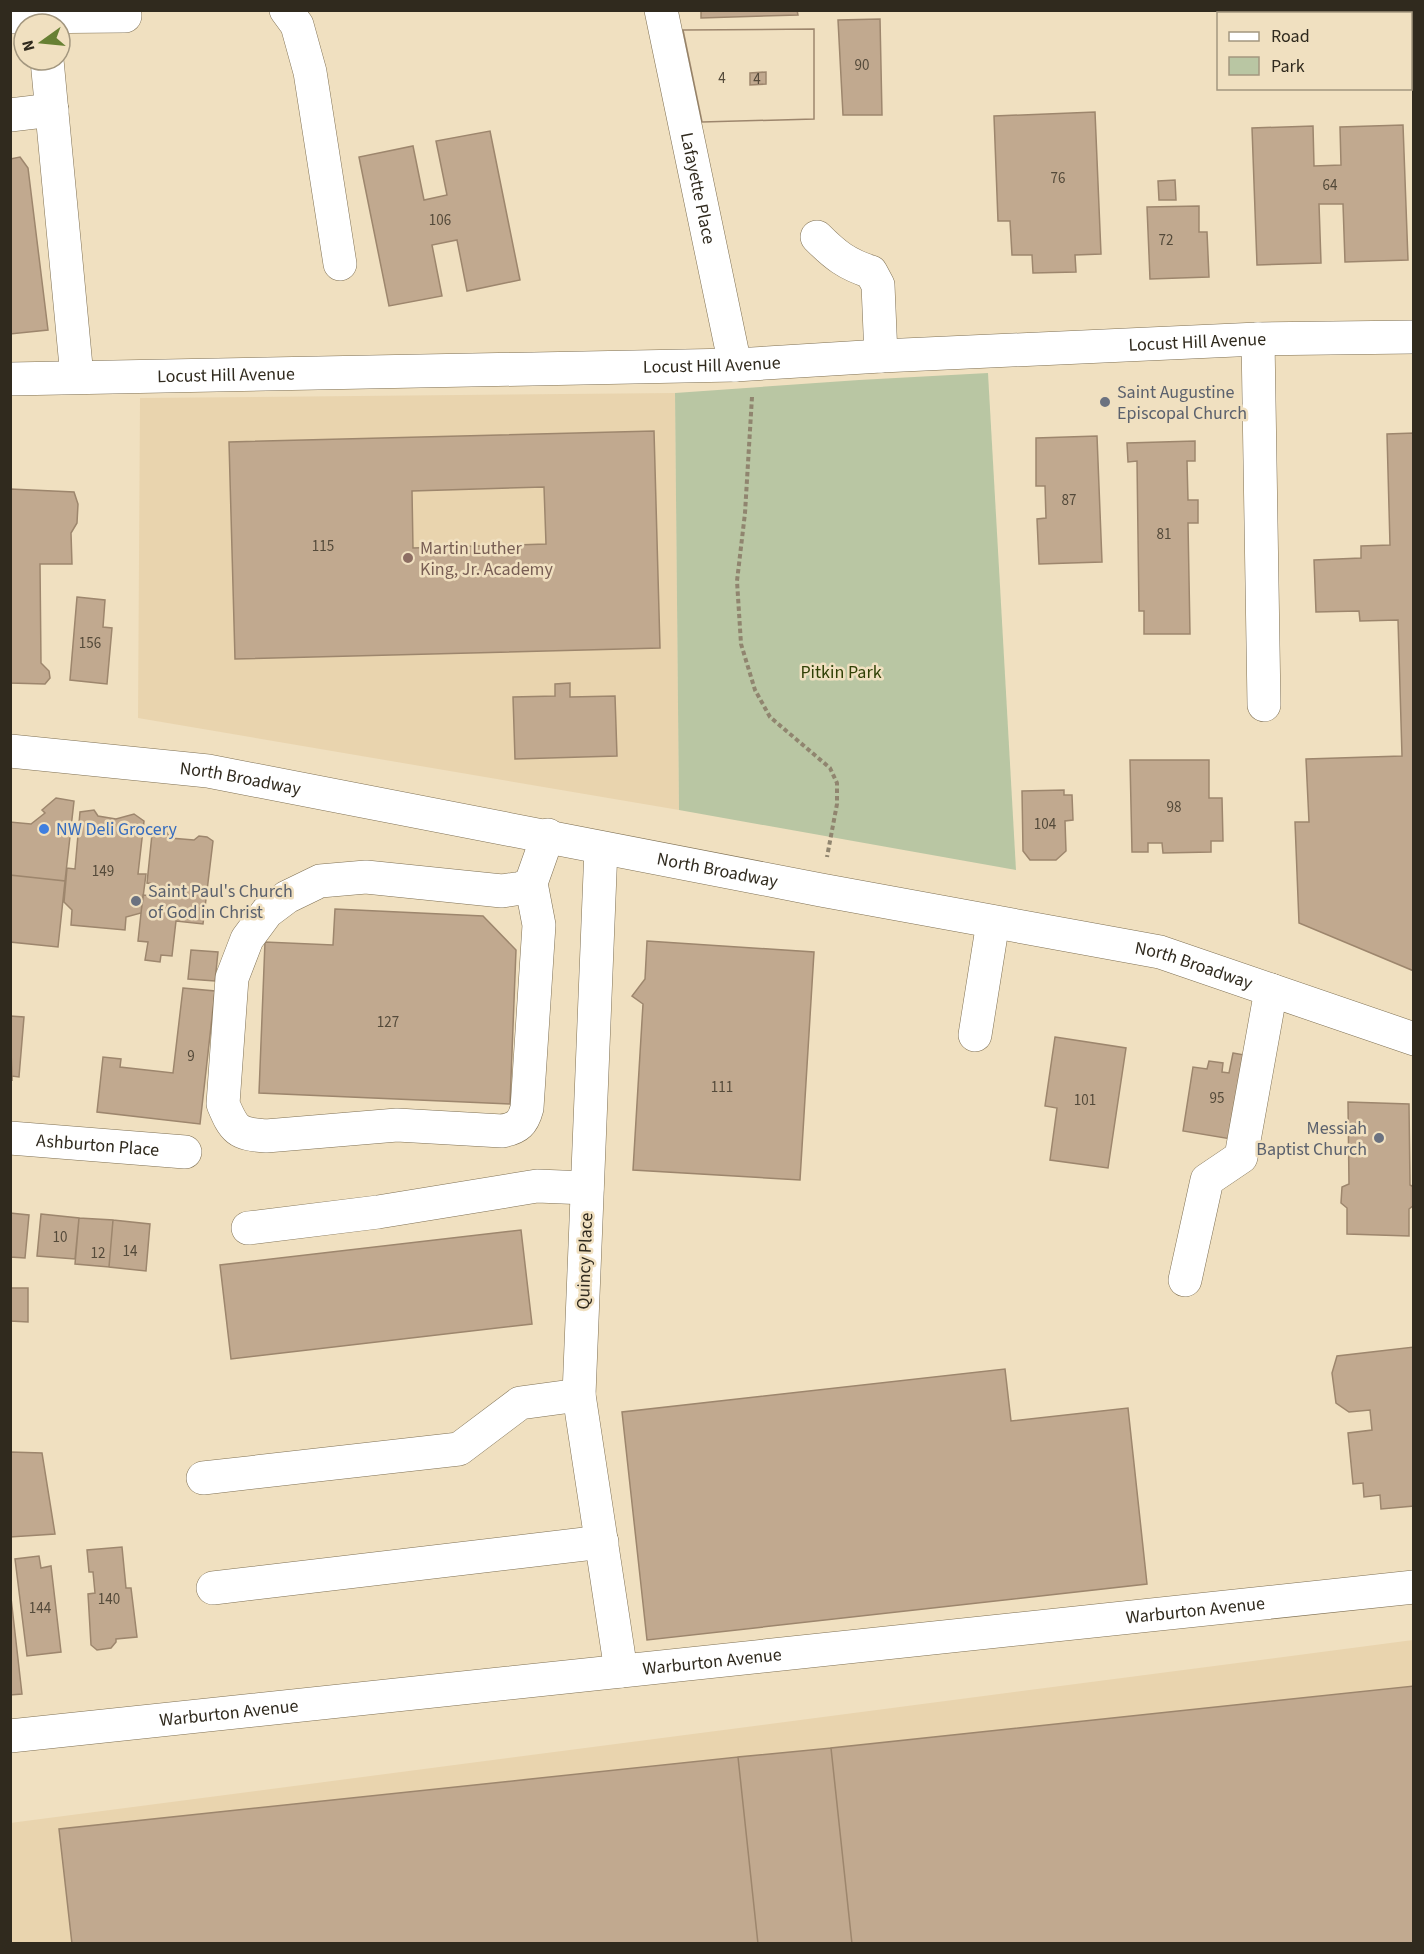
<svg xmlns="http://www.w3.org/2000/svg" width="1424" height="1954" font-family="'Source Sans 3',sans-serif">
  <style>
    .built { fill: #e9d4ae }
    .green { fill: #b9c6a3 }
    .building { fill: #c1a98f; stroke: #9d866d; stroke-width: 1.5; fill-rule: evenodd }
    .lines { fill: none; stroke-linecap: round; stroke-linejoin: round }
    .minor-casing { stroke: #7f7053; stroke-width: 34 }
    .major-casing { stroke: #7f7053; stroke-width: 34 }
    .path { stroke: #90856f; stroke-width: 4; stroke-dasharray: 4.5 3; stroke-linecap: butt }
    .minor { stroke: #fff; stroke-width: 33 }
    .major { stroke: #fff; stroke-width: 33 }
    .worship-dot { fill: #6b7280; stroke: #f0e0c0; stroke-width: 2 }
    .education-dot { fill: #8d6e63; stroke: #f0e0c0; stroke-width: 2 }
    .shop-dot { fill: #3f7fe0; stroke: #f0e0c0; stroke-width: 2 }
    .labels { text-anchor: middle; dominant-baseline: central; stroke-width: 5; stroke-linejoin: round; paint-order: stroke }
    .number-label { font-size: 15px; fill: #544a3a }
    .street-label { font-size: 18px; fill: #302a1e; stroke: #f0e0c0 }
    .worship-label { font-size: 18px; fill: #5b616d; stroke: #f0e0c0; text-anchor: start }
    .education-label { font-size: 18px; fill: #785e54; stroke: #f0e0c0; text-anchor: start }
    .park-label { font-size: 18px; fill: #304005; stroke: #f0e0c0 }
    .shop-label { font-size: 18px; fill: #366cbe; stroke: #f0e0c0; text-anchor: start }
  </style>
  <rect width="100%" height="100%" fill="#f0e0c0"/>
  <path class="built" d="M675,393L679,810L138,718L140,398Z
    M1413,1640V1943H11L10,1823Z"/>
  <path class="green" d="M988,373L1016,870L679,810L675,393L859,380Z"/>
  <path class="building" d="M701,10H797L798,15L701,18Z
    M880,19L882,115H843L838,20Z
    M814,29V119L702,122L683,30ZM766,72V84L750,85V73Z
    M814,29V119L702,122L683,30Z
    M1095,112L1101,254L1075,255L1076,272L1033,273L1032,255H1012L1010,221H998L994,116Z
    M1403,125L1408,260L1345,262L1343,204H1319L1321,263L1257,265L1252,128L1313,126L1314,166L1341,165L1340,127Z
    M490,131L520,280L467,291L457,240L432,245L442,296L389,306L359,157L413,146L424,200L447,195L436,141Z
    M20,157L28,168L48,330L10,334V159Z
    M1175,180L1176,200H1159L1158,181Z
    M1199,206V232H1207L1209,277L1150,279L1147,207Z
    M654,431L660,648L235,659L229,442ZM544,487L546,544L413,548L412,491Z
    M1414,433V971L1299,923L1295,822H1309L1306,759L1402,756L1398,620L1360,621L1359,611L1316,612L1314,560L1361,558V546L1390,545L1387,434Z
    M1097,436L1102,562L1039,564L1037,519L1046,518L1045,486H1036V438Z
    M1195,441V461H1187L1188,500H1198V523H1188L1190,634H1144V611H1139L1137,461L1128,462L1127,443Z
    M10,489L74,492L78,504L77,523L71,533L72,564H40L41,663L49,671L50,678L45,684L10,683Z
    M77,597L105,600L103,627L112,628L107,684L70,680Z
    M570,683V697L615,696L617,756L515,759L513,697L555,696V684Z
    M1130,760H1209V798H1222L1223,841H1211V852L1163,853L1162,843H1148V852H1132Z
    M1064,790V795H1072L1073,820L1065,821L1066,851L1056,860H1030L1023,851L1022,791Z
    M56,798L74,801L65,881L10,875V822L31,824L45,813L42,810Z
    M94,810L98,816L116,819L134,814L144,821L138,874H146L141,913L126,917L125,930L71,925L72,910L64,902L67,868L75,869L80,812Z
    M166,831L170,838L194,840L199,836L207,837L213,841L203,924L176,921L172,956L161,955L160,962L145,960L148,942L138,941L143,895L153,896L154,884L147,883L152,834Z
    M10,875L65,881L58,947L10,942Z
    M335,909L483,916L516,950L510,1104L259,1093L265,942L333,945Z
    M647,941L814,952L800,1180L633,1170L643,1004L632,996L645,979Z
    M191,950L218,952L215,981L188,979Z
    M183,988L215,991L200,1124L97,1112L103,1057L121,1059L120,1067L173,1073Z
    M10,1016L24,1017L19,1077L12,1076V1081Z
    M1055,1037L1126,1048L1108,1168L1050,1160L1057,1108L1045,1106Z
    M1233,1053L1250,1056L1237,1140L1183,1131L1193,1067L1207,1069L1209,1061L1223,1063L1222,1072L1229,1073Z
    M1348,1102L1409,1104L1410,1185L1414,1187V1205L1409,1209V1236L1347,1234V1208L1341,1203L1342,1187L1349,1184Z
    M10,1213L29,1215L25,1258L10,1257Z
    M41,1214L79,1218L75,1259L37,1256Z
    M79,1218L113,1220L109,1267L75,1264Z
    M113,1220L150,1224L146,1271L109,1267Z
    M521,1230L532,1324L231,1359L220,1265Z
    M10,1288H28V1322L10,1321Z
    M1414,1347V1506L1381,1509L1380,1495L1364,1497L1363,1483L1353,1484L1348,1433L1372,1430L1370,1410L1349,1412L1336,1403L1332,1373L1337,1356Z
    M1005,1369L1011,1421L1128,1408L1147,1584L647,1640L622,1412Z
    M10,1452L42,1453L55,1534L10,1537Z
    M122,1547L126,1588H131L137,1637L116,1639V1642L111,1648L97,1650L91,1645L88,1594L95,1593L93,1572H89L87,1550Z
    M39,1556L41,1568L51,1566L61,1652L27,1656L15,1559Z
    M10,1589L22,1694L10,1695Z
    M1414,1686V1944H852L831,1748Z
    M831,1748L852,1944H758L738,1757Z
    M738,1757L758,1944H72L59,1829Z"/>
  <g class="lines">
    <g class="minor-casing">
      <g id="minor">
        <path d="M286,10L297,25L310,72L340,264"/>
        <path id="s1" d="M661,10L735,365"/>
        <path d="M10,17L125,16"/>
        <path d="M47,60L77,377"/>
        <path d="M10,115L52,110"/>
        <path d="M817,237C835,255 846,264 871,272L878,285L881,356"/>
        <path d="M1258,339L1264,705"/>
        <path id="s2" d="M10,379L735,365L881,356L1258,339L1414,337"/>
        <path d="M601,848L579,1395L621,1671"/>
        <path d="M531,883L522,888L502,891L366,877L320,881L287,897L267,912L247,939L232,978L223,1104C234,1130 237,1134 266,1136L397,1125L502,1131C518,1128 523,1123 527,1108L539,925L531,883L548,835"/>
        <path d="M975,1035L993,922"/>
        <path id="s3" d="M10,1138L185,1152"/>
        <path d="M248,1228L378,1212L537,1186L587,1188"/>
        <path d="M1185,1280L1207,1180L1241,1157L1271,990"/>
        <path d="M203,1478L459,1449L520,1403L579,1395"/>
        <path d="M213,1588L602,1542"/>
        <path id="s4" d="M10,1736L1414,1587"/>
      </g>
    </g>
    <g class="major-casing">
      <g id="major">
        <path id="s5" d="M10,751L208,771L821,890L1160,952L1414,1039"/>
      </g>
    </g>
    <path class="path" d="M752,397L745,513L737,581L741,644L755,690L770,717L830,768L837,783V804L827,857"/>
    <use href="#minor" class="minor"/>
    <use href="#major" class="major"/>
  </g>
  <g class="worship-dot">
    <circle cx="1105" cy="402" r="6"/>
    <circle cx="136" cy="901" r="6"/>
    <circle cx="1379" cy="1138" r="6"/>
  </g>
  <circle class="education-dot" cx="408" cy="558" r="6"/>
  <circle class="shop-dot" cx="44" cy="829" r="6"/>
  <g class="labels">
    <g class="number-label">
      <text x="862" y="65">90</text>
      <text x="722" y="78">4</text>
      <text x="757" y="79">4</text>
      <text x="1058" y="178">76</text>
      <text x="1330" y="185">64</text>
      <text x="440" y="220">106</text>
      <text x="1166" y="240">72</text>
      <text x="1069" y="500">87</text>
      <text x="1164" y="534">81</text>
      <text x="323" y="546">115</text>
      <text x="90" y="643">156</text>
      <text x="1174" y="807">98</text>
      <text x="1045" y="824">104</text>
      <text x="103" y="871">149</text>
      <text x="388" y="1022">127</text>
      <text x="191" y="1056">9</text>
      <text x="722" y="1087">111</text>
      <text x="1217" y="1098">95</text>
      <text x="1085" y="1100">101</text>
      <text x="60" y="1237">10</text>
      <text x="130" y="1251">14</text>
      <text x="98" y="1253">12</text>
      <text x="109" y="1599">140</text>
      <text x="40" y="1608">144</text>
    </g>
    <g class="street-label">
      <text stroke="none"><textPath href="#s1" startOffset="182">Lafayette Place</textPath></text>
      <text stroke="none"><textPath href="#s2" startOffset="1188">Locust Hill Avenue</textPath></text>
      <text stroke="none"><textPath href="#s2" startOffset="702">Locust Hill Avenue</textPath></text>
      <text stroke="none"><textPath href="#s2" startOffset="216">Locust Hill Avenue</textPath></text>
      <text stroke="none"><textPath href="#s5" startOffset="232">North Broadway</textPath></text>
      <text stroke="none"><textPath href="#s5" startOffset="718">North Broadway</textPath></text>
      <text stroke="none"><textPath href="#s5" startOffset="1204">North Broadway</textPath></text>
      <text stroke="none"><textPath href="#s3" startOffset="88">Ashburton Place</textPath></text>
      <text transform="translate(585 1261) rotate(-88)">Quincy Place</text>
      <text stroke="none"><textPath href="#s4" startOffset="1192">Warburton Avenue</textPath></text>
      <text stroke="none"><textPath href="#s4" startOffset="706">Warburton Avenue</textPath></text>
      <text stroke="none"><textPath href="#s4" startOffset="220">Warburton Avenue</textPath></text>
    </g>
    <g class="worship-label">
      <text x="1117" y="392">Saint Augustine<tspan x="1117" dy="21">Episcopal Church</tspan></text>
      <text x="148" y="891">Saint Paul's Church<tspan x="148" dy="21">of God in Christ</tspan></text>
      <text x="1367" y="1128" text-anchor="end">Messiah<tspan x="1367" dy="21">Baptist Church</tspan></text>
    </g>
    <g class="education-label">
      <text x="420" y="548">Martin Luther<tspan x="420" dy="21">King, Jr. Academy</tspan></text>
    </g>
    <g class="park-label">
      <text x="841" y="672">Pitkin Park</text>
    </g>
    <g class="shop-label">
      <text x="56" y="829">NW Deli Grocery</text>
    </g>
  </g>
  <rect width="1424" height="1954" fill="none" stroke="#302a1e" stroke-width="24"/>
  <rect x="1217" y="12" width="195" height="78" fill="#f0e0c0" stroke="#a3977f" stroke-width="1.5"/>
  <rect x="1229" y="32" width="30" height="9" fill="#ffffff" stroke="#a3977f" stroke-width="1.5"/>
  <text x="1271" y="42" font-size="18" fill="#302a1e">Road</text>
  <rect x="1229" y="57" width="30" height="18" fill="#b9c6a3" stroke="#a3977f" stroke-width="1.5"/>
  <text x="1271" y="72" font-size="18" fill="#302a1e">Park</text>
  <g transform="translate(42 42) rotate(255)"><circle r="28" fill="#f0e0c0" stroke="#a3977f" stroke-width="1.5"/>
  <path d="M0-4.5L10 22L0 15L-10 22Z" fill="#678033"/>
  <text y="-9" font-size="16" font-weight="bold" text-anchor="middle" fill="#302a1e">N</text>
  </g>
</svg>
